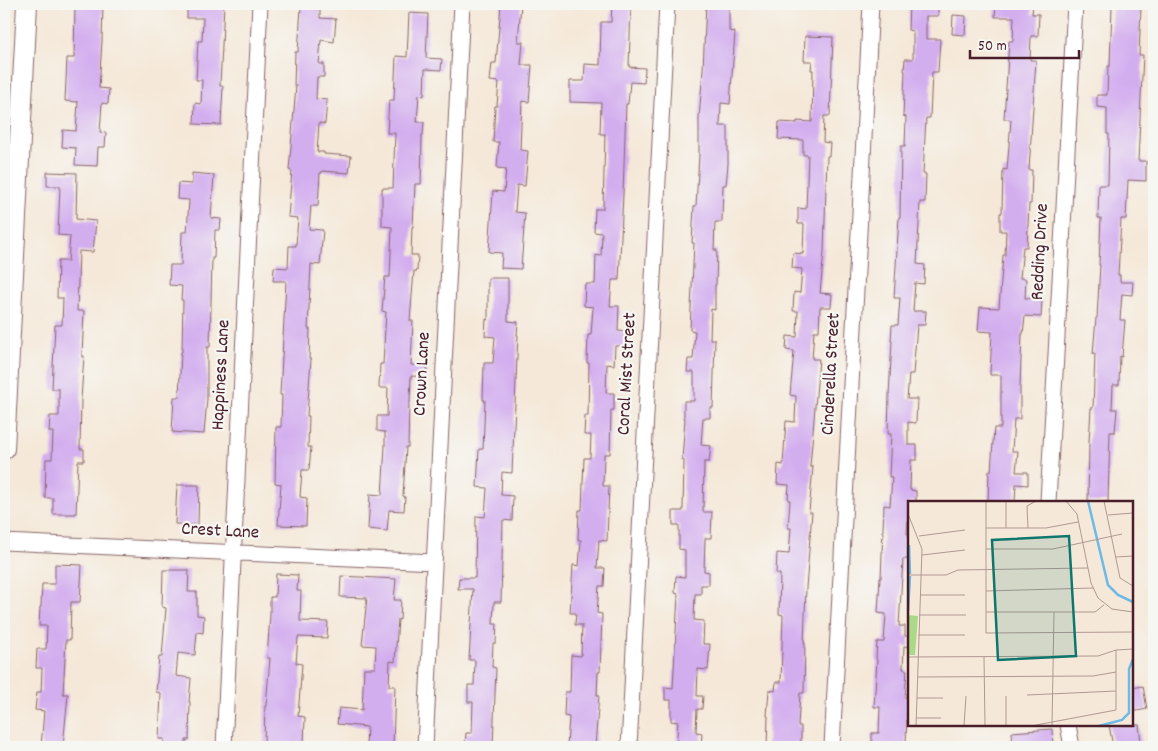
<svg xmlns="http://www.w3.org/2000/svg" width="1158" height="751" font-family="Dekko,sans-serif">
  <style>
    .building { fill: #d3aeef }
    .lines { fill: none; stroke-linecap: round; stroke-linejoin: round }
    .street-casing { stroke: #866568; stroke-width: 17 }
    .secondary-casing { stroke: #866568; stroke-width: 22 }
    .street { stroke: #fff; stroke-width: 15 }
    .secondary { stroke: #fff; stroke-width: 20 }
    .labels { text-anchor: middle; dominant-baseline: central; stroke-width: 4.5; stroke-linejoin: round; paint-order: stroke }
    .street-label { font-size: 19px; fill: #4a1f2b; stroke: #f6f6f2 }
    .inset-river { fill: none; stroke: #6dbae7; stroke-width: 2.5 }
    .inset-road { fill: none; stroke: #b19893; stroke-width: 1 }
    .view { fill: #0f766e; fill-opacity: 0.15; stroke: #0f766e; stroke-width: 2.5 }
    .inset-edge { fill: none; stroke: #4a1f2b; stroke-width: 2.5 }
  </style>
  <rect width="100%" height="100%" fill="#f6f6f2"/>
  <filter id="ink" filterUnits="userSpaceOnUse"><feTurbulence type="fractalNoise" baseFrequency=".02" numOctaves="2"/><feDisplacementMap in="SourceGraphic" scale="10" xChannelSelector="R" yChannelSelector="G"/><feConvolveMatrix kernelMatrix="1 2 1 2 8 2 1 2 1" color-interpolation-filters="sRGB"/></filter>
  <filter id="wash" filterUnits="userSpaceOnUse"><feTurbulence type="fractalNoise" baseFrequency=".0096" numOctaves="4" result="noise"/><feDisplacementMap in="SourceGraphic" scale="20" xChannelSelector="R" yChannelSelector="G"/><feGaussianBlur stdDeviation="1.12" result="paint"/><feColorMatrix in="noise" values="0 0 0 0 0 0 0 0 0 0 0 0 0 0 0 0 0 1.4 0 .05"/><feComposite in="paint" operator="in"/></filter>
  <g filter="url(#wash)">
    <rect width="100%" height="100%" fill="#f5e8d8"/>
    <g id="blocks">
      <path class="building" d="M75,4H103L102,41L99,88L109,89L108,104L102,103L100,132L106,133L105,147H98L97,166L75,165L76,148L62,147L63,130L76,131L78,102L65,101L67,58H74Z
        M187,4H224L220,86H223L221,125L194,124L195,103L201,104L202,80H196L198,41H202L203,18H187Z
        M501,4H521L518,42H523L521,65H532L529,102L522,101L520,150L528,151L525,186L517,185L515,212L525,213L521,269L501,268L502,253L489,252L493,191L504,192L506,169L497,168L499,142H493L495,106H497L499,82L490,81L492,63H496Z
        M612,4H631L629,67L645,68L644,83L630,82L628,104H626L623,194L619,280H612L610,306H619L618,331L629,332V346H615L614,365L607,364L606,393H614V410H611L610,454H604L603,486H609L607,541L599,540L597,568H605L604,586H599L597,613L602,614L600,672H598L597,695H599L595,747H567L569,717L564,716L565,692H570L571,655L581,656L582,625H575L576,613H570L573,565L579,566L581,540H578L579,510H582L584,458H590L591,435H584L585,416H588L589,363H587L588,335H591L593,307L584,306L585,284H595L596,255L601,256L602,233L594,232L595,209H603L605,134H600L601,103L570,102V81H584L585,64L600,65L601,22H611Z
        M706,4H729V31L735,32L730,104L721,103L720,126H728V164L726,185H723L722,222H715L714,250H717L716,285H715V310L711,309L710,339H715L713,408H710V418H703L701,445L711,446L709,462H704L703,512H712L711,538H705L704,571L709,572V585H701V594H695L694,620L704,621L703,644H710L708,670L698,669L697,696H703L702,709H697L696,732L702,733L701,747H676L678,722L671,721V700H665V687L673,688L678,594L675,593L676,576L685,577V550L679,549V525H673V511H683L684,461L682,460L685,418H684V401H694V372H687L688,359H693L695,331L690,330L694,243H692L694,206H696L699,155V118L703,69Z
        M909,4H938V16H926V39H940L938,72H932L930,118H926L923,174H926L925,202H920L917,264L925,265L924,284L915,283L913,311H926L925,325H917L913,374H909L907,399H917L916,423L908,422V445H917V460H911L910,490L916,491V502H909L907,534H909L908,559H903L899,626H905V636H909V647L904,646L903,669L907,670L905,698H909V710L907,709L906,747H872V733H879L880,707H874L877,660L876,659L877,642H884L886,614L878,613L880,578H881L884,505L890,506L892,477H889L891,434H888L889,395L892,341H891L892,325H898L900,298H894L899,217H900L901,146H905L906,117L903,116L905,71H904L905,59H913V31L908,30Z
        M996,4H1033L1032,14H1039L1038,36H1031L1030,60H1036L1029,170H1032L1031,204H1029L1027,247H1023L1020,278L1026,279L1025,298L1042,299L1041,317L1025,316L1023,334H1022L1020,386V419H1014L1012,451H1018L1016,472H1028V485L1016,484L1015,502H988L989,471H991L994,428H1001V375H990L992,332L978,331L980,307L999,308L1003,255H1005L1006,231H1000V213H1002L1003,169L1007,170L1011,120L1004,119L1009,41H1013L1014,17H995Z
        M1112,6L1141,7L1139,55H1143L1138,161H1146V181L1128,180L1126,219H1121L1118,275H1120V282H1133L1132,295L1122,294L1120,320H1125L1122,357L1120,356L1119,385H1113L1112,409H1117L1115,432H1110L1108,502H1088L1089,442L1091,408H1093L1095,354H1093L1096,318H1097L1100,265H1099L1101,218H1098L1099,185H1108L1109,134H1107V108L1097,107V95H1107L1108,66H1110Z
        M301,8L320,9V18L336,19L334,42L321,40L319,64H324V77H317L316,99L327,100L325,124L319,123L317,152H324V154L351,156L349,173L322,171V173H320L318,206H311L309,229L323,230L320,265L311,264L308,329H310L309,359H311L307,416H309L308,447H311L309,470H302L300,497L307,498L306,526L278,525L281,484L275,483L276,427H281L282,395H280L286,281H273L274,267L288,268L289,246H296L298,218L288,217L292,171L289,170L296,86H294L295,52H298Z
        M409,13L428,14L426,58L442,59L441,70L425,69L424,96L419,95L417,122H424L423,135H422L421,184H415L413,227H412L411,255H418L417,271H414L410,321H413L411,365L427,366V377L411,376L410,403H409L408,447H406L403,496L405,497L404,511L389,510L387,531L368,529L370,494L382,495L385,446V432L377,431V416H387L388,388H379L380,364H383L386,312L382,311L385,277H390L392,227L382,226V188H393L395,133H387L389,100H394L396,56L407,57Z
        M953,15L966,16L965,35L952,34Z
        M805,36L833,37L830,116H824L823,142L830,143L829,156H827L824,251L820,293L832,294L831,307H820L819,331H814L812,359H819L810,467H813L809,512H812L806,588L804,643H805L804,693H800L798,726H801V747H767L768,716H767L769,690L775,691L776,682H781L783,615L779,614L780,574H776L777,553L789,554L791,528H788L790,500H788L789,485L777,484L778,464L783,465L786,421L795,422L796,396L790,395L794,351L786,350L787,336L797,337L798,311H793L794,292L800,293L802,269L792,268L793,253L803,254L804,224H798V208L806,209L808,155H803V140L778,139L779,122L797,123V121L812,122L813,70H811L812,61H804Z
        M47,172L77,173L76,219L96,221L93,252L79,251L77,311H84L82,356H84L81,399L80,449H84V461H78L76,514H53V498H45L46,459H52L53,432H49L50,416H59V389H52L55,325H62L63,298H57L58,261H68L70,236L58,235L60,186H47Z
        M192,173L214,175L211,218L221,219L220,230H215L214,258H212L210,347H207V399L204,434L172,432L174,397H179L181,352H182L183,300H181L182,286L169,285L170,265H181L182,232H187L189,200L177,199L178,183L192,184Z
        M488,278H508V321L518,322L517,335H518L512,473L502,472L501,495L513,496L512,521L503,520L501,602H494L493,624H497L496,643H493L492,667L496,668L493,746L465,745L466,733H472L473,702H468V685H474L475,660H469L473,589H458L459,578H475L476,516L485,517L487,488L477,487L479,449H483L485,400H483L484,363H493L495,337L485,336L486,319L488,320Z
        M177,485H199L198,525L175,524Z
        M55,564L82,565L80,602H71L70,640H66L63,694H68L63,747H41L44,711L35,710L37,692H41L42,668H36L37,649H46L47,626H39L40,607H41L42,584H55Z
        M163,570H189L188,592H197V615L204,616L203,633L197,632L195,655L178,653L176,676L191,678L189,702H190L189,740H186V747H163L164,739H159L161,693L156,692L159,657H162L166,608L162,607Z
        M276,574L298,575L297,591H301L300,621L328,622L327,638L298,637L296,663L302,664L298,716L305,717L304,744L264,743L265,706H266L270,658H267L270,615V597H275Z
        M341,576L396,579L394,600H401L400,620L398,619L395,662L390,661L389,686H395L393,747H366L367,727L337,724L339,708L362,710L364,668H375L376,646L362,645L367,598L340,597Z
        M1143,686L1147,709L1132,712V688Z
        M1109,725H1139L1141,742L1134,743L1135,747H1113Z
        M1052,729L1053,747H1013L1012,732Z"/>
    </g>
  </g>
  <g filter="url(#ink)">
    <use href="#blocks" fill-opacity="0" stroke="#866568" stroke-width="1"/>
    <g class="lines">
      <g class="street-casing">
        <path id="street" d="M1048,502L1075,4
          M4,542L434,562
          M1068,725L1072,747
          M224,747L260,4
          M425,747L462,4
          M629,747L667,4
          M832,747L871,4"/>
      </g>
      <g class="secondary-casing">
        <path id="secondary" d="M4,449L27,4"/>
      </g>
      <use href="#street" class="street"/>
      <use href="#secondary" class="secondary"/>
    </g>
  </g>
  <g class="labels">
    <g class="street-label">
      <text transform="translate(1041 252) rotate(-87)">Redding Drive</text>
      <text transform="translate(423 374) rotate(-87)">Crown Lane</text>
      <text transform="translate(628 374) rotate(-87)">Coral Mist Street</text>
      <text transform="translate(832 374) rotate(-87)">Cinderella Street</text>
      <text transform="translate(222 375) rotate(-87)">Happiness Lane</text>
      <text transform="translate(220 532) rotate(3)">Crest Lane</text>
    </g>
  </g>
  <g transform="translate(908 501)">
    <rect width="225" height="225" fill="#f5e8d8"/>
    <path d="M0,114L10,115L7,154H0Z" fill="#aad987"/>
    <path class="inset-river" d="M180,0L200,84L210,94L225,101M1,44L2,73M0,110L2,75M191,225L214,219L221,212V168L225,158"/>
    <path class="inset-road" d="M78,0V132L225,131M98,0V27M158,0L169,13L183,82L190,97L204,108L225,111M196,0L212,77L225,85M0,13L14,48L8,225M200,14L225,12M78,27H138L170,21M120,27L119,5L128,0M11,35L57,29M78,48H145L214,33M14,54L57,49M208,56L225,55M0,74H38L50,69L180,67M78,90L185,87M12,94H57M78,111H187L196,104M11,114H58M10,134H57M0,156L190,155L208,149L225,148M76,156L77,225M10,176L185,175L208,171M119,194L208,190M98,195V225M9,197H35M8,217H33M56,225L58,195M123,225L208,209V149M144,225L146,111"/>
    <path class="view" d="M161,35L168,155L90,159L84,39Z"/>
    <rect width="225" height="225" class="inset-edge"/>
  </g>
  <rect width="1158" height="751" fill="none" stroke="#f6f6f2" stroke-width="20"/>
  <path d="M970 50v8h109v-8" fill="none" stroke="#4a1f2b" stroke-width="2.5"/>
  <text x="978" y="50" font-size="15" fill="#4a1f2b" stroke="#f6f6f2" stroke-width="4" paint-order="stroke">50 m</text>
</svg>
